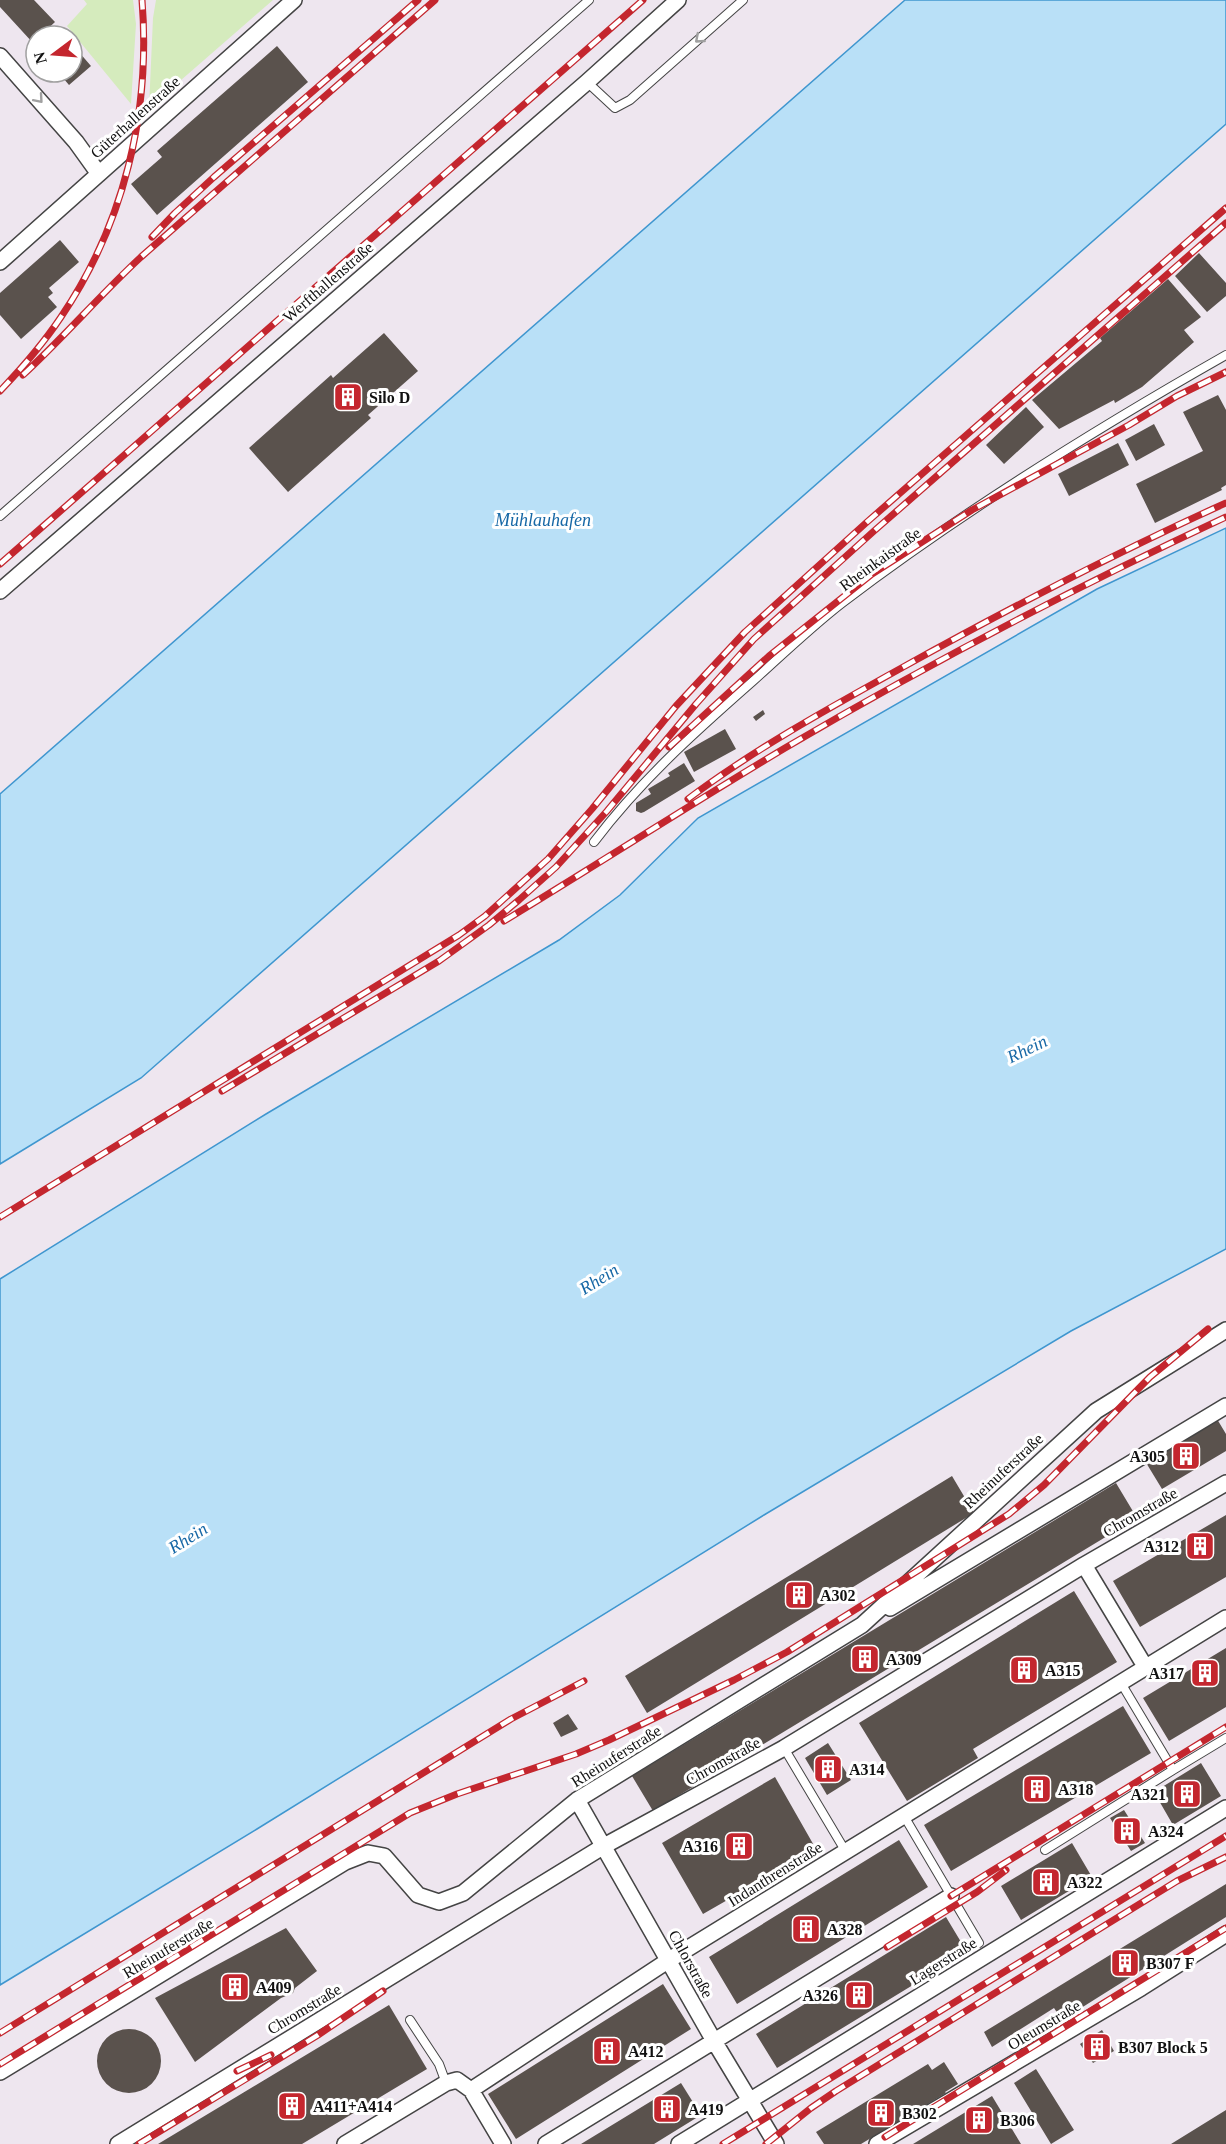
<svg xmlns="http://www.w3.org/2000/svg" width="1226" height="2144" font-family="'Times New Roman',serif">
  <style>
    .industrial { fill: #eee6ef; fill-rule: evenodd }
    .green { fill: #d5ebbd }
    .water { fill: #b9e0f7; stroke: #3f96cf; stroke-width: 1.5 }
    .building { fill: #5a524d }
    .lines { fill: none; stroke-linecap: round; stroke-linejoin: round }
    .service-casing { stroke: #444; stroke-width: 10 }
    .minor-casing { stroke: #444; stroke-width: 18 }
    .service { stroke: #fff; stroke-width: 8 }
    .minor { stroke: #fff; stroke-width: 15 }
    .rail-casing { stroke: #c4262e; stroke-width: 7 }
    .rail { stroke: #fff; stroke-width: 4.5; stroke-dasharray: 14; stroke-linecap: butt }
    .oneway { stroke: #a0a0a0 }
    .labels { text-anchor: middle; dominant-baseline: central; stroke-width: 6; stroke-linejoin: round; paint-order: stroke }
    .street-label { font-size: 16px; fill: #111; stroke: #fff }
    .poi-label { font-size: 16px; font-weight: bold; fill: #111; stroke: #fff; text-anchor: start }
    .water-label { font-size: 18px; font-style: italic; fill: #1768a6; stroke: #fff }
  </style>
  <rect width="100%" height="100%" fill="#fffdf5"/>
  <path class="industrial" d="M0,0H905L0,794ZM36,36H72V72H36Z
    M1226,124V528L1097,589L698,818L620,895L559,940L266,1114L0,1279V1164L141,1078Z
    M1226,1249V2144H0V1985L257,1829L764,1515L1071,1331Z"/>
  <path class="green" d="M84,0H133L136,24L131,104L67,26L87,4Z
    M156,0H273L149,108L153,18Z"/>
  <path class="water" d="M905,0H1226V124L141,1078L0,1164V794Z
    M1226,528V1249L1071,1331L764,1515L257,1829L0,1985V1279L266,1114L559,940L620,895L698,818L1097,589Z"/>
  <path class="building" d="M0,0H34L55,22L40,36H36V40L33,43L0,7Z
    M72,44L91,66L69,85L58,72H72Z
    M277,46L308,82L157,215L131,184L162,157L157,151Z
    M60,240L79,262L49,288L53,293L48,297L57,307L21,339L0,315V293Z
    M1199,253L1226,283V296L1207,312L1175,276Z
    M1168,279L1201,317L1184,330L1194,342L1142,387L1115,403L1114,400L1059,429L1032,400L1102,341L1100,338Z
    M384,333L418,371L368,415L371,418L288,492L249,448L331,375L333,378Z
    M1218,395L1226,410V485L1221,488L1222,490L1155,523L1136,484L1203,451L1183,412Z
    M1026,407L1044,427L1004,464L986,445Z
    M1154,424L1165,445L1136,461L1125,440Z
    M1118,443L1129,465L1069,496L1058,474Z
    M763,710L765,714L756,721L753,717Z
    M725,729L736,749L694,772L684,752Z
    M684,763L695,781L644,812L641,813L636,811V803L651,794L648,789L670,776L668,773Z
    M1217,1419L1226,1434V1451L1162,1489L1145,1461Z
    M952,1476L974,1513L647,1713L625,1676Z
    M1116,1483L1137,1518L653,1811L632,1776Z
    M1226,1515V1577L1140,1627L1113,1581Z
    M1074,1591L1117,1662L973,1749L978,1758L907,1801L859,1723Z
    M1226,1648V1707L1169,1741L1143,1698Z
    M1123,1706L1151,1753L951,1871L924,1825Z
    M568,1714L578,1729L561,1737L553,1723Z
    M828,1743L851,1780L827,1795L805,1758Z
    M1201,1763L1221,1796L1173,1825L1154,1792Z
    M775,1777L816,1849L703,1914L662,1843Z
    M1124,1810L1145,1843L1131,1851L1110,1818Z
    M899,1840L928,1887L737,2004L709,1957Z
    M1072,1843L1092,1877L1021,1920L1001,1886Z
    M1226,1884V1917L1062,2020L1054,2008L992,2047L984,2032Z
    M946,1917L967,1952L777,2068L756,2034Z
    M286,1928L317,1971L295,1988L293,1993L281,1998L195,2062L155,1998Z
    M663,1984L691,2029L516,2139L488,2094Z
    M389,2005L427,2069L302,2144H158Z
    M97 2061a32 32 0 1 1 64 0a32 32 0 1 1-64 0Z
    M1102,2030L1114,2051L1093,2063L1080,2044Z
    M944,2062L958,2084L945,2092L946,2093L861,2144H824L816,2132L928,2064L932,2070Z
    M1036,2069L1074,2130L1051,2144L1014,2083Z
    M681,2083L701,2115L654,2144H581Z
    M992,2096L1021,2144H913Z
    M1226,2110V2144H1171Z"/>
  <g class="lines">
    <g class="service-casing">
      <path id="service" d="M587,82L615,108L630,100L743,0
        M0,516L589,0
        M594,842C641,780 695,732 753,681C782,655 811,627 842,603C963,511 1094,430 1226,355
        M1121,1683L1173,1770L1226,1738
        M784,1748L846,1852
        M904,1816L979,1943
        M1045,1850L1173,1770
        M410,2020L439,2064L446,2083"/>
    </g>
    <g class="minor-casing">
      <path id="minor" d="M0,56L76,142L99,174
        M0,262L294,0
        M0,591L587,82L678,0
        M1084,1565L1146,1668
        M890,1608L1226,1406
        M577,1800L714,2041L776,2144
        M0,2072L345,1862L368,1853L384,1856L418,1895L439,1902L463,1893L577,1800L862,1625L1096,1411L1226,1330
        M471,2090L669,1960L1226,1618
        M118,2144L604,1846L784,1748L1084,1565L1226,1483
        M345,2144L446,2083L457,2080L471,2090L503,2144
        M546,2144L951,1896
        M679,2144L1226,1808
        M877,2144L1141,1988L1226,1934"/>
    </g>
    <use href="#service" class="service"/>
    <use href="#minor" class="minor"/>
    <g class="rail-casing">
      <path id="rail" d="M152,237L175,213L214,177L418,0
        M23,375C64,337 100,295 141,257L435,0
        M0,391C22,368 43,344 61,317C124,224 151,112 142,0
        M0,564L643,0
        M669,747L769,656L872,574L972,510L1129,425L1177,396L1226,372
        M688,799C756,748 831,707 905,666C1010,608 1117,552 1226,503
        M504,921C598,864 691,804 785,748C928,664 1076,587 1226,517
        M222,1091L439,961L489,925L519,900L556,867L607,811L696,704L754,639L874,531L1226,223
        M0,1217L459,935L485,916L548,859L592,809L676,706L745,632L867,522L1226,208
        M951,1896L1226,1727
        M887,1947L977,1892L1006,1870
        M0,2033L511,1719L584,1681
        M0,2064L410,1813L457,1794L576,1754L609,1740L734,1680L787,1652L1009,1514L1044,1485L1150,1377L1208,1329
        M237,2071L271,2055
        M885,2137L1226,1928
        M139,2144L318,2035L383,1991
        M723,2144L1226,1836
        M766,2144L811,2108L836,2091L1177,1881L1226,1857"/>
    </g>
    <use href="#rail" class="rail"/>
  </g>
  <defs><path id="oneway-chevron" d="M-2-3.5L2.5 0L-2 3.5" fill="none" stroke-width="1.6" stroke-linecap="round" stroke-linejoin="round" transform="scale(1.5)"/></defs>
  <g class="oneway">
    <use href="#oneway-chevron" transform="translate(699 39) rotate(139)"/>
    <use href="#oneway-chevron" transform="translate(39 99) rotate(49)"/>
  </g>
  <defs>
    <g id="building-square" transform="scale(1.5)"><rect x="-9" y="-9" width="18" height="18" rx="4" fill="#c4262e" stroke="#fff"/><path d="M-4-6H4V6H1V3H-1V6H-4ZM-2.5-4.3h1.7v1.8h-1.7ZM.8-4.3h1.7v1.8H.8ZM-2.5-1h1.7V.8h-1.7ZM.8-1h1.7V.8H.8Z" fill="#fff"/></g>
  </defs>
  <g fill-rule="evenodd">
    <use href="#building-square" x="348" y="397"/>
    <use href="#building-square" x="1186" y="1456"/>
    <use href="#building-square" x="1200" y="1546"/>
    <use href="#building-square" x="799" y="1595"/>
    <use href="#building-square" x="865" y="1659"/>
    <use href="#building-square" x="1024" y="1670"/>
    <use href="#building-square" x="1205" y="1673"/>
    <use href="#building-square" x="828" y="1769"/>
    <use href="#building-square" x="1037" y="1789"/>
    <use href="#building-square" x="1187" y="1794"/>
    <use href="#building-square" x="1127" y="1831"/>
    <use href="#building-square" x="739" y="1846"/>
    <use href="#building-square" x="1046" y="1882"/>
    <use href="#building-square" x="806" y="1929"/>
    <use href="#building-square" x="1125" y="1963"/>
    <use href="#building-square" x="235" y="1987"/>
    <use href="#building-square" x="859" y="1995"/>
    <use href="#building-square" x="1097" y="2047"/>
    <use href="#building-square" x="607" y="2051"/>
    <use href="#building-square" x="292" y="2106"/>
    <use href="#building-square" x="667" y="2109"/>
    <use href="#building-square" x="881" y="2113"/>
    <use href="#building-square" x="979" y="2120"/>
  </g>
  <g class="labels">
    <g class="street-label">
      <text transform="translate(135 117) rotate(-42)">Güterhallenstraße</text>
      <text transform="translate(328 282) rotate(-41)">Werfthallenstraße</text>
      <text transform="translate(880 559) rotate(-36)">Rheinkaistraße</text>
      <text transform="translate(1003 1471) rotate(-43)">Rheinuferstraße</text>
      <text transform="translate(1140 1512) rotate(-30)">Chromstraße</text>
      <text transform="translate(616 1756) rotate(-32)">Rheinuferstraße</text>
      <text transform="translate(723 1761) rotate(-29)">Chromstraße</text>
      <text transform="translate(775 1874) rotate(-32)">Indanthrenstraße</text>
      <text transform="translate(168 1948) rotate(-31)">Rheinuferstraße</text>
      <text transform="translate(943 1961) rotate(-32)">Lagerstraße</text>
      <text transform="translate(691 1964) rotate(61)">Chlorstraße</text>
      <text transform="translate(304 2009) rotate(-31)">Chromstraße</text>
      <text transform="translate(1044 2025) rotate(-31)">Oleumstraße</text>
    </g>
    <g class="poi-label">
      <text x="369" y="397">Silo D</text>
      <text x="1165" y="1456" text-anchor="end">A305</text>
      <text x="1179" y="1546" text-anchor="end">A312</text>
      <text x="820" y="1595">A302</text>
      <text x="886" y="1659">A309</text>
      <text x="1045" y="1670">A315</text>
      <text x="1184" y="1673" text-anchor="end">A317</text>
      <text x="849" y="1769">A314</text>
      <text x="1058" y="1789">A318</text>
      <text x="1166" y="1794" text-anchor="end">A321</text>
      <text x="1148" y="1831">A324</text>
      <text x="718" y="1846" text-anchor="end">A316</text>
      <text x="1067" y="1882">A322</text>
      <text x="827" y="1929">A328</text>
      <text x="1146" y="1963">B307 F</text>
      <text x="256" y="1987">A409</text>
      <text x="838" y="1995" text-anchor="end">A326</text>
      <text x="1118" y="2047">B307 Block 5</text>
      <text x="628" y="2051">A412</text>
      <text x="313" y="2106">A411+A414</text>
      <text x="688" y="2109">A419</text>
      <text x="902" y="2113">B302</text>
      <text x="1000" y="2120">B306</text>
    </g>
    <g class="water-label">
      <text x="543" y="520">Mühlauhafen</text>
      <text transform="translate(1027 1049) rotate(-26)">Rhein</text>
      <text transform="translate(599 1279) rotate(-32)">Rhein</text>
      <text transform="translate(188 1538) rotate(-32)">Rhein</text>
    </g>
  </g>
  <g transform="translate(54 54) rotate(254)"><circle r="28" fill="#ffffff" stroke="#a0a0a0" stroke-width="1.5"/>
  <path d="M0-4.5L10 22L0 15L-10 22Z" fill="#c4262e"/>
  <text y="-9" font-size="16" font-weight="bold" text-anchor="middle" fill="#111111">N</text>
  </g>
</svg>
